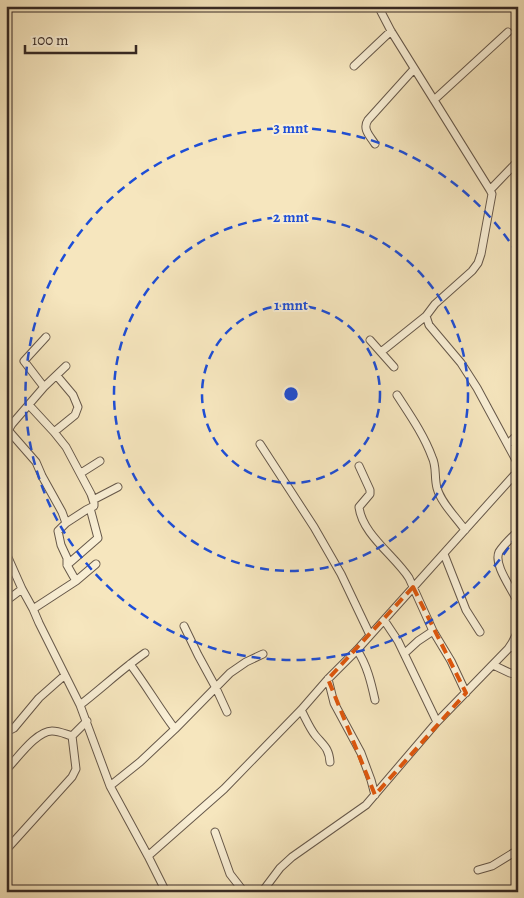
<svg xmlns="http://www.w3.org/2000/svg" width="524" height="898" font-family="Alegreya,serif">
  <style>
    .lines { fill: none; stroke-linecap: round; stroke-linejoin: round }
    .minor-casing { stroke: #66584a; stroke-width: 9 }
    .minor { stroke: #f9efd5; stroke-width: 7 }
    .marked { fill: none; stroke: #df570d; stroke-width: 4; stroke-dasharray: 10 6; stroke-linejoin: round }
    .ring { fill: none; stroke: #1d4ed8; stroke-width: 2.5; stroke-dasharray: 9 6 }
    .centre { fill: #1d4ed8; stroke: #f9efd5; stroke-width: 2.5 }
    .ring-label { font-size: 15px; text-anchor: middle; font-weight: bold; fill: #1d4ed8; stroke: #f9efd5; stroke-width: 4; stroke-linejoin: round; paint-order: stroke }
  </style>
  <rect width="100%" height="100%" fill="#f6e6be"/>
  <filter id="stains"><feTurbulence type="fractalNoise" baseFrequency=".004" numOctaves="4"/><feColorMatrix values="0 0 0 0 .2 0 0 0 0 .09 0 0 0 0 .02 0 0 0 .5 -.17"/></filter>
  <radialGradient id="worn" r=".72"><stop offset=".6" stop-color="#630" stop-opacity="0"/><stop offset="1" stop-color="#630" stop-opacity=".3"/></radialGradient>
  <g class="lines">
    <g class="minor-casing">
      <path id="minor" d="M378,6L391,31L490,190L492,194L481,254L478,263L472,271L435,304L426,316L381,352
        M354,66L391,31
        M434,100L508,32
        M375,144C370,136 362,129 368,120L414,69
        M490,190L518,161
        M370,340L394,367
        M44,387L24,361L46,337
        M397,395C410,415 424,435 432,457C437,467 434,477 437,488C441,503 456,517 465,530
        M6,402L7,401
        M29,405L54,432L66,447L91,494L94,503V506L86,510L66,523
        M8,430L36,462L42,476L62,512L66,523L58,531L61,545L67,558V565L76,581L33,609
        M54,432L75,415L78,407L73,395L57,376
        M6,434L12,424L44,387L66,366
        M260,444L314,527L341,574L370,635
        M508,444L518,434
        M359,466L370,490V494L359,507C362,534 395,556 409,578L433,631L451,661L466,693
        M81,473L100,461
        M93,500L118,487
        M518,531C511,538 504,544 499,552C493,565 513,590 518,603
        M6,553L22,589L33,609L39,623L80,705L110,786L148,856L166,892
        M444,554L466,610L480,632
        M67,565L98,538L90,508
        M76,581L96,564
        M6,601L22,589
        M384,620L398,641L437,722
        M184,626L198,655L216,688L227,712
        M510,646L518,651
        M357,650C367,665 371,682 375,700
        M405,653L418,641L433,631
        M130,664C146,685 159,708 175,729
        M493,665L510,673L518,675
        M328,679L334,703L361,753L371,780L375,795
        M80,705C102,688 122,669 145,653
        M301,710C306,719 309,727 315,735C324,746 329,748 330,762
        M6,732L14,728L39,698L65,675
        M6,770C17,759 36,731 52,731C59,731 65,734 72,736
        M110,786L140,762L175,729L230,673L246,662L263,654
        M215,832L230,874L244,892
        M6,850L72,777L76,769L72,736L87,721
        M148,856L224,789L301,710L328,679L357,650L516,473L517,462L477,388L461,363L429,325L426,316
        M478,870L492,866L518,850
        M262,892L280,868L292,857L366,805L437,722L508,649L512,643L518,631"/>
    </g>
    <use href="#minor" class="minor"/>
  </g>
  <path class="marked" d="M413,587L466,693L375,795L328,679Z"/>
  <g class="ring">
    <circle cx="291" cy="394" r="89"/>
    <circle cx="291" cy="394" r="177"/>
    <path d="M517 535A266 266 0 1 1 517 253"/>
  </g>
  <circle cx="291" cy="394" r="8" class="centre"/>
  <g class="ring-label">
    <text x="291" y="133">3 mnt</text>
    <text x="291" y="222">2 mnt</text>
    <text x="291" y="310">1 mnt</text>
  </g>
  <rect width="524" height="898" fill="none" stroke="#f6e6be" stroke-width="25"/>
  <rect x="8" y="8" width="509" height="883" fill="none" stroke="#362924" stroke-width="2.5"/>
  <rect x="12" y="12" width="499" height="873" fill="none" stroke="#362924"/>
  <path d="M25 45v8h111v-8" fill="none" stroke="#362924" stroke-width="2.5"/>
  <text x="32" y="45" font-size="15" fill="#362924" stroke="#f9efd5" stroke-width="4" paint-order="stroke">100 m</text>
  <rect width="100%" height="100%" filter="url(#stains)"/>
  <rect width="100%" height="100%" fill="url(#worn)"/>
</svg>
